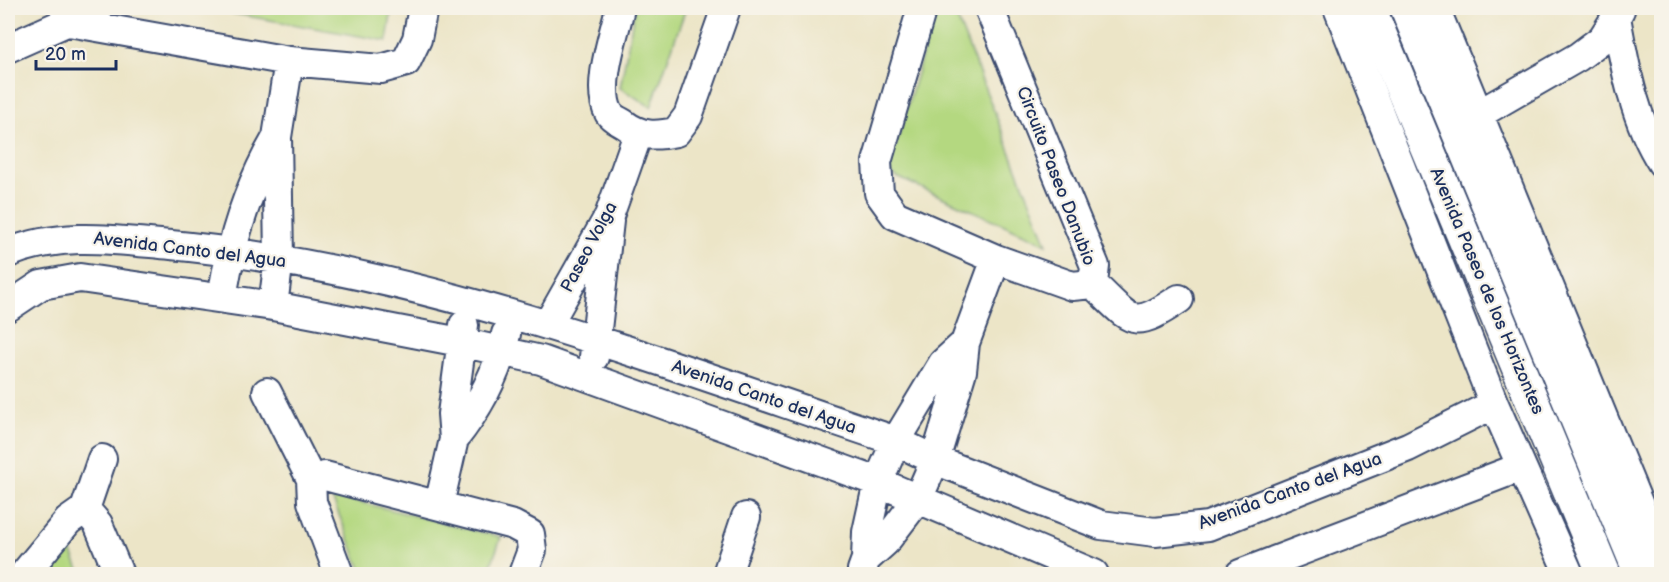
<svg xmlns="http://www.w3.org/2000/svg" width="1669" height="582" font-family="'Balsamiq Sans',sans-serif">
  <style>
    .green { fill: #b4d880; stroke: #68846f; stroke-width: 1.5 }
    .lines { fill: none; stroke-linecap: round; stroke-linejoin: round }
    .minor-casing { stroke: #3a4a6e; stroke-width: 32 }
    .major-casing { stroke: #3a4a6e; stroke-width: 36 }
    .minor { stroke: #fff; stroke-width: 28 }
    .major { stroke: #fff; stroke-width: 33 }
    .labels { text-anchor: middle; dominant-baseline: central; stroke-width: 4.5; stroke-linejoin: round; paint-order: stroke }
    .street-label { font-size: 18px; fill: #1b2f5e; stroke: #f7f3e8 }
  </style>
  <rect width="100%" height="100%" fill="#f7f3e8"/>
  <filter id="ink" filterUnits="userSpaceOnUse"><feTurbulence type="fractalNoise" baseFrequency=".0167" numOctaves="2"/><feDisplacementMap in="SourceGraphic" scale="12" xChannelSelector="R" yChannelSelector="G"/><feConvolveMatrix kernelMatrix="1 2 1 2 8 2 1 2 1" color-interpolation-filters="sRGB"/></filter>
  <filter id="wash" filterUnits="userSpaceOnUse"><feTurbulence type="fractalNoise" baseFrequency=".008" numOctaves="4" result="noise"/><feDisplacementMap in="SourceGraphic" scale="24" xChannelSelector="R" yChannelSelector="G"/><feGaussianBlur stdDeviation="1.35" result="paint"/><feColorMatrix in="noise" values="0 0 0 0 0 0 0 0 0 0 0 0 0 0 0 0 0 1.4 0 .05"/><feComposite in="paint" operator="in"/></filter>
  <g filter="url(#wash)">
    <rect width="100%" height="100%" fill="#ece5c7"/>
    <path class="green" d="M202,8H392L387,41Z
      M635,8H686L651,107L620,88Z
      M936,8H953L1047,244L888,173Z
      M331,495L501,537L488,574H363Z
      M68,543L81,574H42Z"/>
  </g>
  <g filter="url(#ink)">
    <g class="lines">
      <g class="minor-casing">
        <path id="minor" d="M620,8C614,35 595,87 609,113C612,118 619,121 624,124C641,137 656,136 676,132L688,116L726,8
          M922,8L877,162L879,193L895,215L996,259L1072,286L1093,284
          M989,8L1095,266L1093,284
          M1338,8L1494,404L1569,574
          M1435,8L1662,561
          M1620,10L1616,17C1625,67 1634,120 1662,163
          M69,22L289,61L381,69L406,62L417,39L423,8
          M8,48L98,8
          M1479,114L1578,57L1602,39L1616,17L1613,8
          M8,253C61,231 115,240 171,245C421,269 659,362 896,441L935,460L1101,525L1155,532L1208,526L1408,447L1494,404
          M1093,284C1133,322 1131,331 1179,299
          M222,297C231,242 248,187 276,139
          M273,306L279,258L277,137L289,61
          M8,307L41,285L80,278L273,306L460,342L541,360L878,482L1094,574
          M548,324L609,216L638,134
          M594,357L609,221
          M267,392L311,479L312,502L339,574
          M454,439C478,409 498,372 506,334
          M311,479L325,476L513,525L530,534L532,550L523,574
          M439,505L454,439L452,414L464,325
          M85,509L98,524L119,574
          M85,509L102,459
          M866,559L885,542L918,499L935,460L962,371L965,343L996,259
          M862,570L866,559L867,532L878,482L896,441L943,363L965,343
          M24,574L68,521L85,509
          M727,574L746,517
          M1240,574L1521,467"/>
      </g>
      <g class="major-casing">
        <path id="major" d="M1369,8L1604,574
          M1407,8L1641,574"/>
      </g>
      <use href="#minor" class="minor"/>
      <use href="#major" class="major"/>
    </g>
  </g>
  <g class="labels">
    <g class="street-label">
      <text transform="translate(1056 176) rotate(69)">Circuito Paseo Danubio</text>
      <text transform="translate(589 247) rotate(-62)">Paseo Volga</text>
      <text transform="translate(190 250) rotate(7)">Avenida Canto del Agua</text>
      <text transform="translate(1487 291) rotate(67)">Avenida Paseo de los Horizontes</text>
      <text transform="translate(764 397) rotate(19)">Avenida Canto del Agua</text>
      <text transform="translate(1290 491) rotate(-20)">Avenida Canto del Agua</text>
    </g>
  </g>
  <rect width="1669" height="582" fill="none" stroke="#f7f3e8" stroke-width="30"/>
  <path d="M36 60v9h80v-9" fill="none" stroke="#1b2f5e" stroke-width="3"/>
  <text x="45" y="60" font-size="18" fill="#1b2f5e" stroke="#f7f3e8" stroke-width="4.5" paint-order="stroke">20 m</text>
</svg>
